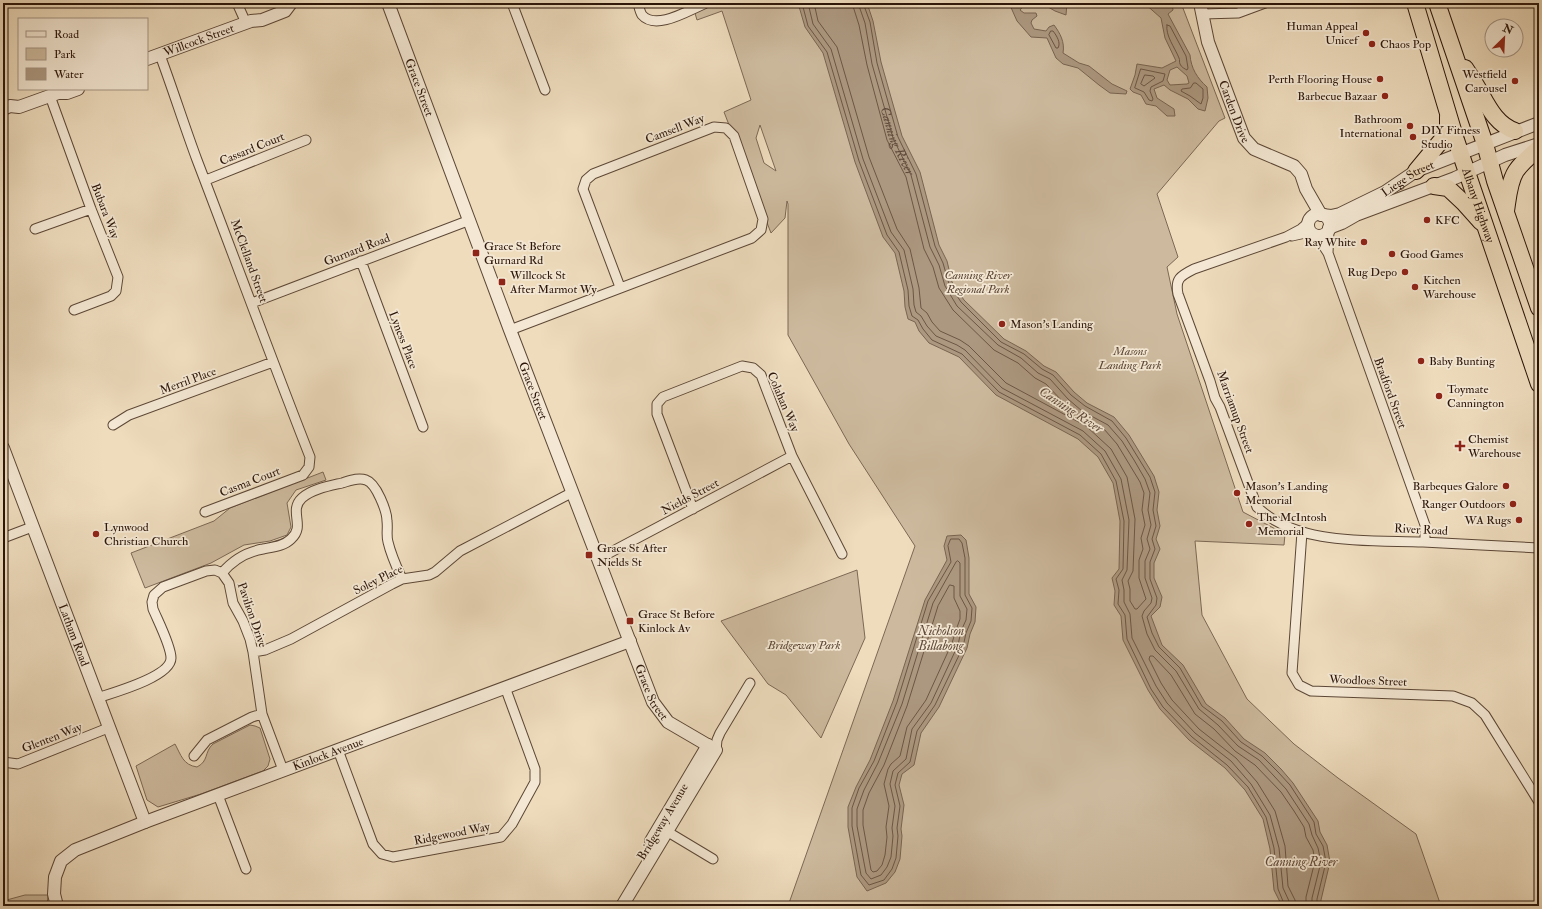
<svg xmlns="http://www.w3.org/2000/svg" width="1542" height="909" font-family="'IM FELL Double Pica',serif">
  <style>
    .green { fill: #cdba9e; stroke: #7c6854; fill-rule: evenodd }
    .water { fill: #ac9880; stroke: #786450; fill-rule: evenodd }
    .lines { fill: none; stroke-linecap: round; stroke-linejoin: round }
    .shore { stroke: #6c5644; stroke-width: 1 }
    .minor-casing { stroke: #5c4736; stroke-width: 11 }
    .tertiary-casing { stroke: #5c4736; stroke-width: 14 }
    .trunk-casing { stroke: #2b1509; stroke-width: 18 }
    .minor { stroke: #f4e8d4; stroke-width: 9 }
    .tertiary { stroke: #f4e8d4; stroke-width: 12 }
    .trunk { stroke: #eedcbd; stroke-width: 16 }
    .poi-dot { fill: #8f2418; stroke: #f4e8d4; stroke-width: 1.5 }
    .labels { text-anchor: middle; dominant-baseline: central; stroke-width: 3.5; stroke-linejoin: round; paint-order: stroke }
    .poi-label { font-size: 12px; fill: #2b1509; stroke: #f4e8d4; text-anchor: start }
    .street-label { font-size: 12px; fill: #2b1509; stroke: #f4e8d4 }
    .park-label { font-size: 12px; font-style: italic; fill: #5c4736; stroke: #f4e8d4 }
    .water-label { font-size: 13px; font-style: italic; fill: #5f4939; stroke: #f4e8d4 }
  </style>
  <rect width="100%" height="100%" fill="#eedcbd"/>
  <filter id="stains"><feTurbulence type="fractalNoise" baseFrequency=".005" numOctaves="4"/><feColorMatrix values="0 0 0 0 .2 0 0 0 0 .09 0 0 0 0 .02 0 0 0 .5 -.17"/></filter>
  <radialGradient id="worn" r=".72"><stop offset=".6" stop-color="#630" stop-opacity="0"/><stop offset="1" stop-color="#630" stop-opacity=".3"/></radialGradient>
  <path class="green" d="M692,3H1181L1225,118L1219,121L1157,194L1178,257L1167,267L1177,314L1243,512L1285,534L1284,545L1195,541L1202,615L1247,699L1294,744L1338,778L1416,834L1441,906H788L915,546L849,444L788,335V204L787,201L785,218L771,233L724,112L751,100L722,11L697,20ZM760,125L776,171L764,163L756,138Z
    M323,472L326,480L296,490L287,503L291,527L287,535L270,541L244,545L211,563L145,588L131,553L214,521L230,508Z
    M857,570L865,638L821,738L786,695L768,684L721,621Z
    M250,725L255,726L260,728L270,759L268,766L263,771L201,794L158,807L147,800L136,766L175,744C181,755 183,765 197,767C209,761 204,752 213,744Z
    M25,895H48L47,906H3V901Z"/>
  <path class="water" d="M798,3H867L873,21L881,62L902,136L920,172L939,245L947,261L952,282L964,300L1004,339L1026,351L1044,366L1056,372L1074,392L1087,403L1114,417L1129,435L1154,476L1159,492L1157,510L1160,526L1156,539L1160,549L1154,563V578L1162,597L1160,607L1151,616L1162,645L1183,665L1206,704L1225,718L1244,739L1265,753L1281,769L1293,783L1318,821L1320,832L1327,845L1330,862L1321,900V906H1282L1274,890L1270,849L1263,819L1245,790L1225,768L1189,740L1160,709L1148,690L1123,640L1121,616L1114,605L1115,591L1112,578L1119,569L1120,521L1113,483L1098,457L1078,439L996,395L959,357L929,343L919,331L915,322L908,319L905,307L904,291L895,253L883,237L855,162L823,53L805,27Z
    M1009,3H1067L1066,15L1055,11L1043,4C1031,7 1028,0 1020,10L1024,13H1036L1037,16L1032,20L1031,23L1034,29L1046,31L1049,27L1054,25C1060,33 1065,42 1063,53L1079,63L1089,66L1112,84L1127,91L1126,94L1110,93L1099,85L1078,68L1063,64L1056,58L1047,38L1031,37L1017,21Z
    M1144,3H1172L1173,10L1168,14L1190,55C1191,68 1197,78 1207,87L1208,98L1205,111L1198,109L1188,99L1170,90L1164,85L1154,89L1157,98L1174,109L1175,116H1167L1156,106L1146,104L1141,95L1133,92L1130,89L1135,75L1137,64L1162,68L1176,61L1165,38L1161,18ZM1177,67L1187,76L1189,83L1187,84L1170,85L1167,80L1170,70Z
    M961,535L966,540L969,558V594L976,607L975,622L970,634L967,648L939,707L921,733L914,765L902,774L899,785L904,805L901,829L902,836L900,859L895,872L886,883L867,891L857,877L848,827V807L856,787L870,760L893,701L925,600L947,560L944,546L947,536Z"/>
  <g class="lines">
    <g class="shore">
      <path d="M802,3L808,26L827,52L859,161L887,235L899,252L908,290L909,306L912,316L918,320L923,329L932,340L962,354L999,392L1080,435L1101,454L1116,481L1124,521L1123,569L1116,579L1119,590L1118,604L1125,615L1127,639L1151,689L1163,707L1192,737L1227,765L1248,787L1266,817L1274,848L1278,889L1285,906"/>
      <path d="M808,3L813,24L831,49L863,159L891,232L904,250L913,289L914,305L916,312L921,316L927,326L936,336L957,345L965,350L1002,388L1083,431L1105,451L1121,479L1129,520L1127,570L1122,580L1124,590V602L1130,614L1132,638L1156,686L1167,703L1195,733L1231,761L1251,784L1270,815L1279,848L1283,888L1289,901L1290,906"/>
      <path d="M814,3L818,21L837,47L869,157L897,229L910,249L919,288L921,308L927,313L932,322L940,331L960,340L969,346L1006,383L1086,426L1111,449L1127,477L1135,519L1133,571L1128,581L1130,589V601L1135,609H1137L1146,599L1139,578V560L1143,549L1141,538L1145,525L1142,510L1144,493L1140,482L1117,444L1104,429L1079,415L1064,403L1046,384L1035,378L1018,363L994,350L953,310L939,288L933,267L924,249L906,177L887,140L867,65L859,25L852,3"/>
      <path id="s1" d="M858,3L865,23L872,64L893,138L911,175L930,247L939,265L945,286L957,306L998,345L1021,358L1038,373L1050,379L1068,399L1082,411L1108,425L1122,441L1134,460L1145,479L1150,493L1148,510L1151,525L1147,539L1150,549L1145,561V578L1152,598L1151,603L1144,611L1142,616L1147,634L1155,650L1176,671L1199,709L1218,725L1238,746L1259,760L1274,776L1286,789L1309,824L1312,835L1318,848L1321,862L1312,898V906"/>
      <path d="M863,3L870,22L877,63L898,137L916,174L935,246L943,263L949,284L961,302L1001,342L1024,354L1042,369L1053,375L1071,395L1085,406L1112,421L1126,438L1150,477L1155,492L1153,510L1156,526L1152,539L1155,549L1150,562V579L1157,598L1156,605L1147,617L1152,633L1159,647L1180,668L1202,706L1222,721L1241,742L1262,756L1278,772L1290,785L1314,822L1316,834L1323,846L1326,862L1317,899V906"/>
      <path d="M1167,25L1170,26L1186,56L1188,68L1187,70C1185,69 1181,67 1180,64C1179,62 1180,60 1179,58C1175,48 1165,35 1167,25Z"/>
      <path d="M1051,31H1053C1057,36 1061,43 1058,48H1056L1049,35Z"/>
      <path d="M1141,69L1165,74L1163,81L1151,87L1150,91L1153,99L1152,101L1149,100L1144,92L1135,88Z"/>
      <path d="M1145,75L1153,76L1155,78L1144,86L1141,84Z"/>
      <path d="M1194,83H1196L1203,89V98L1201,104L1190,96L1181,91L1182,89L1190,88Z"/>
      <path d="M951,539H959L962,543L965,558V595L972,608L971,621L966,633L963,647L935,705L917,731L910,762L898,773L895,785L900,806L897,828L898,836L896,858L892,869L884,880L869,885L861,875L852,826V808L859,788L874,761L897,702L928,601L951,562L948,546Z"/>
      <path d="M958,561L960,563V596L967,609L966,620L961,631L958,645L931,703L912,729L906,759L893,771L890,784L895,806L892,828L893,836L891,857L887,867L881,875L871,879L866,873L857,826V809L864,790L878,763L902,704L933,603L956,562Z"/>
      <path d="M950,585L954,586V598L960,611V619L956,630L952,643L926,700L907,727L900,756L891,764L888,769L884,784L889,806L886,827L887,837L885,855L882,865L877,871L873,872L871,870L863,825V810L869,793L884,765L907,706L938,606Z"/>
      <path d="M1296,906L1295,900L1288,886L1285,846L1275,811L1257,782L1236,758L1199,729L1172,700L1161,683L1149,659L1150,656H1153L1171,675L1195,714L1214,729L1235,751L1255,765L1281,792L1294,811L1304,827L1306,837L1313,850L1315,861L1306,897V906"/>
    </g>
    <g class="minor-casing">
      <path id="minor" d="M237,3L246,23
        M512,3L545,90
        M638,3C639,7 640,12 642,15C656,31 689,10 704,4
        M1203,14L1238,13L1265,3
        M160,55C173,90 184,125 197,160C235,259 271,358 310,457L309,467L303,475L205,512
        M50,96L91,209L118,277L116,291L111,296L74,310
        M206,180L306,140
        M1308,223L1301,229L1286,237L1194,269C1180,276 1175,279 1178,294L1210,381L1215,398L1220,407L1257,507C1297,546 1371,540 1423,542C1462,544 1500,546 1539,548
        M35,229L91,209
        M1292,236L1310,232
        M1317,236L1328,253L1425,525V542
        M1328,253L1329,230
        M361,261L423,427
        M252,303L470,220
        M510,330L752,238L761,230L763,219L734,136L726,128L714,127L593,174L586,180L583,189L620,287
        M113,425L129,415L273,362
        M693,509L657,414V404L663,397L742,366L753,368L761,375L792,456L842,554
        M1302,532L1292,673L1299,685L1311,691L1453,696L1472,703L1485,715L1539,802
        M3,538L32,527
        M598,559L792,456
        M222,573C233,560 246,552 263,549C273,547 284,546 291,539C306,526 288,511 302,498C312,489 329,486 342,483C349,481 358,477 366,480C376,483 387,511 387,521C388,529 386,535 388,542C391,555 397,568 402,579
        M253,652L265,650L291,639L392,584L402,579L429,575L435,572L460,551L573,492
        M97,698C112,693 171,677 171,658C171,646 158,621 153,609L152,602L154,595L163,587L206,571L215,570L222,573L229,583L233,603L243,621L250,639L253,652L262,714L283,770
        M338,750L373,844L382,854L393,857L501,837L512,824L535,782V769L505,687
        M716,750L717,740L720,733L750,683
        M194,756L207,740L252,717L262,714
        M3,762L18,764L108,728
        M218,795L246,869
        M663,829L713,859"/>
    </g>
    <g class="tertiary-casing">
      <g id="tertiary">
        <path id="s2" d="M388,3L510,330L653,702L668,722L716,750L622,906"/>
        <path id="s3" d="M1200,3L1208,42L1244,138L1254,149L1294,166L1301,174L1306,189L1321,215"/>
        <path id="s4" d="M147,59L251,21L262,20L285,11L291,3"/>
        <path d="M3,109L10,106L19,107L58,93H67L78,89"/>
        <circle cx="1319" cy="225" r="11"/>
        <path id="s5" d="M1322,215L1331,216L1340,214L1385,192L1416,171L1539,123"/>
        <path d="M1329,228L1342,223L1356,215L1455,178L1505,155L1539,144"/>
        <path id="s6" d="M3,448L145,822"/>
        <path d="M651,841L708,745"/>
        <path id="s7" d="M57,906L54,894L55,877L61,861L75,850L145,822L630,641"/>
      </g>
    </g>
    <g class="trunk-casing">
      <g id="trunk">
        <path id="s8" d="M1415,3L1456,140L1539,384"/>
        <path d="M1437,3L1485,144L1495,181L1539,308"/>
        <path d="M1465,68C1469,74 1473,80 1477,87C1487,104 1495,124 1515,131"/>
        <path d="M1416,171L1445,136L1448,127V117"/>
        <path d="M1434,186L1448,188L1464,203L1481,222"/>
        <path d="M1506,211C1508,198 1509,182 1516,171C1522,162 1531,155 1539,148"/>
      </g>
    </g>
    <use href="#minor" class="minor"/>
    <use href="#tertiary" class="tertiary"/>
    <use href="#trunk" class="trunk"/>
  </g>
  <g class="poi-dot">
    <circle cx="1366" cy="33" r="4"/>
    <circle cx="1372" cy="44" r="4"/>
    <circle cx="1380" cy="79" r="4"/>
    <circle cx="1515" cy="81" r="4"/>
    <circle cx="1385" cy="96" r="4"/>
    <circle cx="1410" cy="126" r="4"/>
    <circle cx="1413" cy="137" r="4"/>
    <circle cx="1427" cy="220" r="4"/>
    <circle cx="1364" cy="242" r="4"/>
    <rect x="472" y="249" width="8" height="8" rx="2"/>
    <circle cx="1392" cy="254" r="4"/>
    <circle cx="1405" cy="272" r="4"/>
    <rect x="498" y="278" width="8" height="8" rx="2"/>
    <circle cx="1415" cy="287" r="4"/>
    <circle cx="1002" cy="324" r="4"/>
    <circle cx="1421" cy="361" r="4"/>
    <circle cx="1439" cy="396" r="4"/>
    <path d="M1458 440h4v4h4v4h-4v4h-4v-4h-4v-4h4z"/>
    <circle cx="1506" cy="486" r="4"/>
    <circle cx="1237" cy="493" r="4"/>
    <circle cx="1513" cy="504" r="4"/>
    <circle cx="1519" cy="520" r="4"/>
    <circle cx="1249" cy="524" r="4"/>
    <circle cx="96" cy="534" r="4"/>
    <rect x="585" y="551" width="8" height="8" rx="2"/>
    <rect x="626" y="617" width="8" height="8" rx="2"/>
  </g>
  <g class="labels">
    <g class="poi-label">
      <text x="1358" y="26" text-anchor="end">Human Appeal<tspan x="1358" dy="14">Unicef</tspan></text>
      <text x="1380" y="44">Chaos Pop</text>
      <text x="1507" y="74" text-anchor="end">Westfield<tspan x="1507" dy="14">Carousel</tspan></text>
      <text x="1372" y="79" text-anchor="end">Perth Flooring House</text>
      <text x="1377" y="96" text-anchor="end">Barbecue Bazaar</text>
      <text x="1402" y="119" text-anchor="end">Bathroom<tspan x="1402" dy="14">International</tspan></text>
      <text x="1421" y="130">DIY Fitness<tspan x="1421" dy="14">Studio</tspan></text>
      <text x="1435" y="220">KFC</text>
      <text x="1356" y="242" text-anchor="end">Ray White</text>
      <text x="484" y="246">Grace St Before<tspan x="484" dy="14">Gurnard Rd</tspan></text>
      <text x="1400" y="254">Good Games</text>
      <text x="1397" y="272" text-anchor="end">Rug Depo</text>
      <text x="510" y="275">Willcock St<tspan x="510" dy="14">After Marmot Wy</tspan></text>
      <text x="1423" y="280">Kitchen<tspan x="1423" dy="14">Warehouse</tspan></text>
      <text x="1010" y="324">Mason's Landing</text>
      <text x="1429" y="361">Baby Bunting</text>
      <text x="1447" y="389">Toymate<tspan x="1447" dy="14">Cannington</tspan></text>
      <text x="1468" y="439">Chemist<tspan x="1468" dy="14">Warehouse</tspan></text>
      <text x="1245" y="486">Mason's Landing<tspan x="1245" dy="14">Memorial</tspan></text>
      <text x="1498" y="486" text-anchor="end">Barbeques Galore</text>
      <text x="1505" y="504" text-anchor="end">Ranger Outdoors</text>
      <text x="1257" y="517">The McIntosh<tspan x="1257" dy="14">Memorial</tspan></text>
      <text x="1511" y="520" text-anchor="end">WA Rugs</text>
      <text x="104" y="527">Lynwood<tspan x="104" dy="14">Christian Church</tspan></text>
      <text x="597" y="548">Grace St After<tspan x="597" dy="14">Nields St</tspan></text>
      <text x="638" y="614">Grace St Before<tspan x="638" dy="14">Kinlock Av</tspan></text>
    </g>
    <g class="street-label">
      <text stroke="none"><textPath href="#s4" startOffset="55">Willcock Street</textPath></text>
      <text stroke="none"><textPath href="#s2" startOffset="90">Grace Street</textPath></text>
      <text stroke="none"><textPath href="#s3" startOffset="114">Carden Drive</textPath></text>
      <text transform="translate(675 129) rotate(-21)">Camsell Way</text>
      <text transform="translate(252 149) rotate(-22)">Cassard Court</text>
      <text stroke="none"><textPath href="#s5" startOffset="95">Liege Street</textPath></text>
      <text stroke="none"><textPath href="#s8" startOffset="212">Albany Highway</textPath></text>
      <text transform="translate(105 211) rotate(69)">Bubara Way</text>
      <text transform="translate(357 250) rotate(-21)">Gurnard Road</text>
      <text transform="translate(249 261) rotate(70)">McClelland Street</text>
      <text transform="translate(403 340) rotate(69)">Lyness Place</text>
      <text transform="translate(188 381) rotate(-20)">Merril Place</text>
      <text stroke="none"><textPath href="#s2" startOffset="414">Grace Street</textPath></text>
      <text transform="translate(1390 393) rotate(70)">Bradford Street</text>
      <text transform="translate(783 402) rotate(67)">Colahan Way</text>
      <text transform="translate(1235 412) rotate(70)">Marriamup Street</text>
      <text transform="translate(250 482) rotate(-21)">Casma Court</text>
      <text transform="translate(690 497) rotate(-28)">Nields Street</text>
      <text transform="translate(1421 530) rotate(3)">River Road</text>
      <text transform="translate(378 580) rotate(-26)">Soley Place</text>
      <text transform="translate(252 615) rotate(71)">Pavilion Drive</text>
      <text stroke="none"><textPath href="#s6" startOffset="200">Latham Road</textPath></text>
      <text transform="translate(1368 681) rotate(2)">Woodloes Street</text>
      <text stroke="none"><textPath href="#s2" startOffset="738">Grace Street</textPath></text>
      <text transform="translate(52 738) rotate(-21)">Glenten Way</text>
      <text stroke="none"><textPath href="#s7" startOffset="335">Kinlock Avenue</textPath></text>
      <text transform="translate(663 822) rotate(-59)">Bridgeway Avenue</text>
      <text transform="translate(452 834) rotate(-11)">Ridgewood Way</text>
    </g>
    <g class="park-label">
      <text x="978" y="275">Canning River<tspan x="978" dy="14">Regional Park</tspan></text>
      <text x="1130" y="351">Masons<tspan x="1130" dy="14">Landing Park</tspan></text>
      <text x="804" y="645">Bridgeway Park</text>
    </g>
    <g class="water-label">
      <text stroke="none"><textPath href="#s1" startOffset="144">Canning River</textPath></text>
      <text transform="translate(1071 410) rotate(33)">Canning River</text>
      <text x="941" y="631">Nicholson<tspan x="941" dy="15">Billabong</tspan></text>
      <text x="1301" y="862">Canning River</text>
    </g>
  </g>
  <rect width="1542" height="909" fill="none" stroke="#eedcbd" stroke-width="16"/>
  <rect x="4" y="4" width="1534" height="901" fill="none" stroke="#2b1509" stroke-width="2"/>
  <rect x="8" y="8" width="1526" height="893" fill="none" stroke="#2b1509"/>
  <rect x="18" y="18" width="130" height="72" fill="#f4e8d4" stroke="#a49483"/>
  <rect x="26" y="31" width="20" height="6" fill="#f4e8d4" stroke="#a49483"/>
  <text x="54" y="38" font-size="12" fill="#2b1509">Road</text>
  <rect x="26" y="48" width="20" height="12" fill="#cdba9e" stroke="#a49483"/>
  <text x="54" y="58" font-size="12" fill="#2b1509">Park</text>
  <rect x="26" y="68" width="20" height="12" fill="#ac9880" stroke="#a49483"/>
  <text x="54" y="78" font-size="12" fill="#2b1509">Water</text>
  <g transform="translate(1504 38) rotate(24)"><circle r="19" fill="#f4e8d4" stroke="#a49483"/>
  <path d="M0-3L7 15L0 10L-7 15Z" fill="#8f2418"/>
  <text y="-6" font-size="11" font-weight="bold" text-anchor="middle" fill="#2b1509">N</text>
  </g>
  <rect width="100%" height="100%" filter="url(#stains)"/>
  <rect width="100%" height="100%" fill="url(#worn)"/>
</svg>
